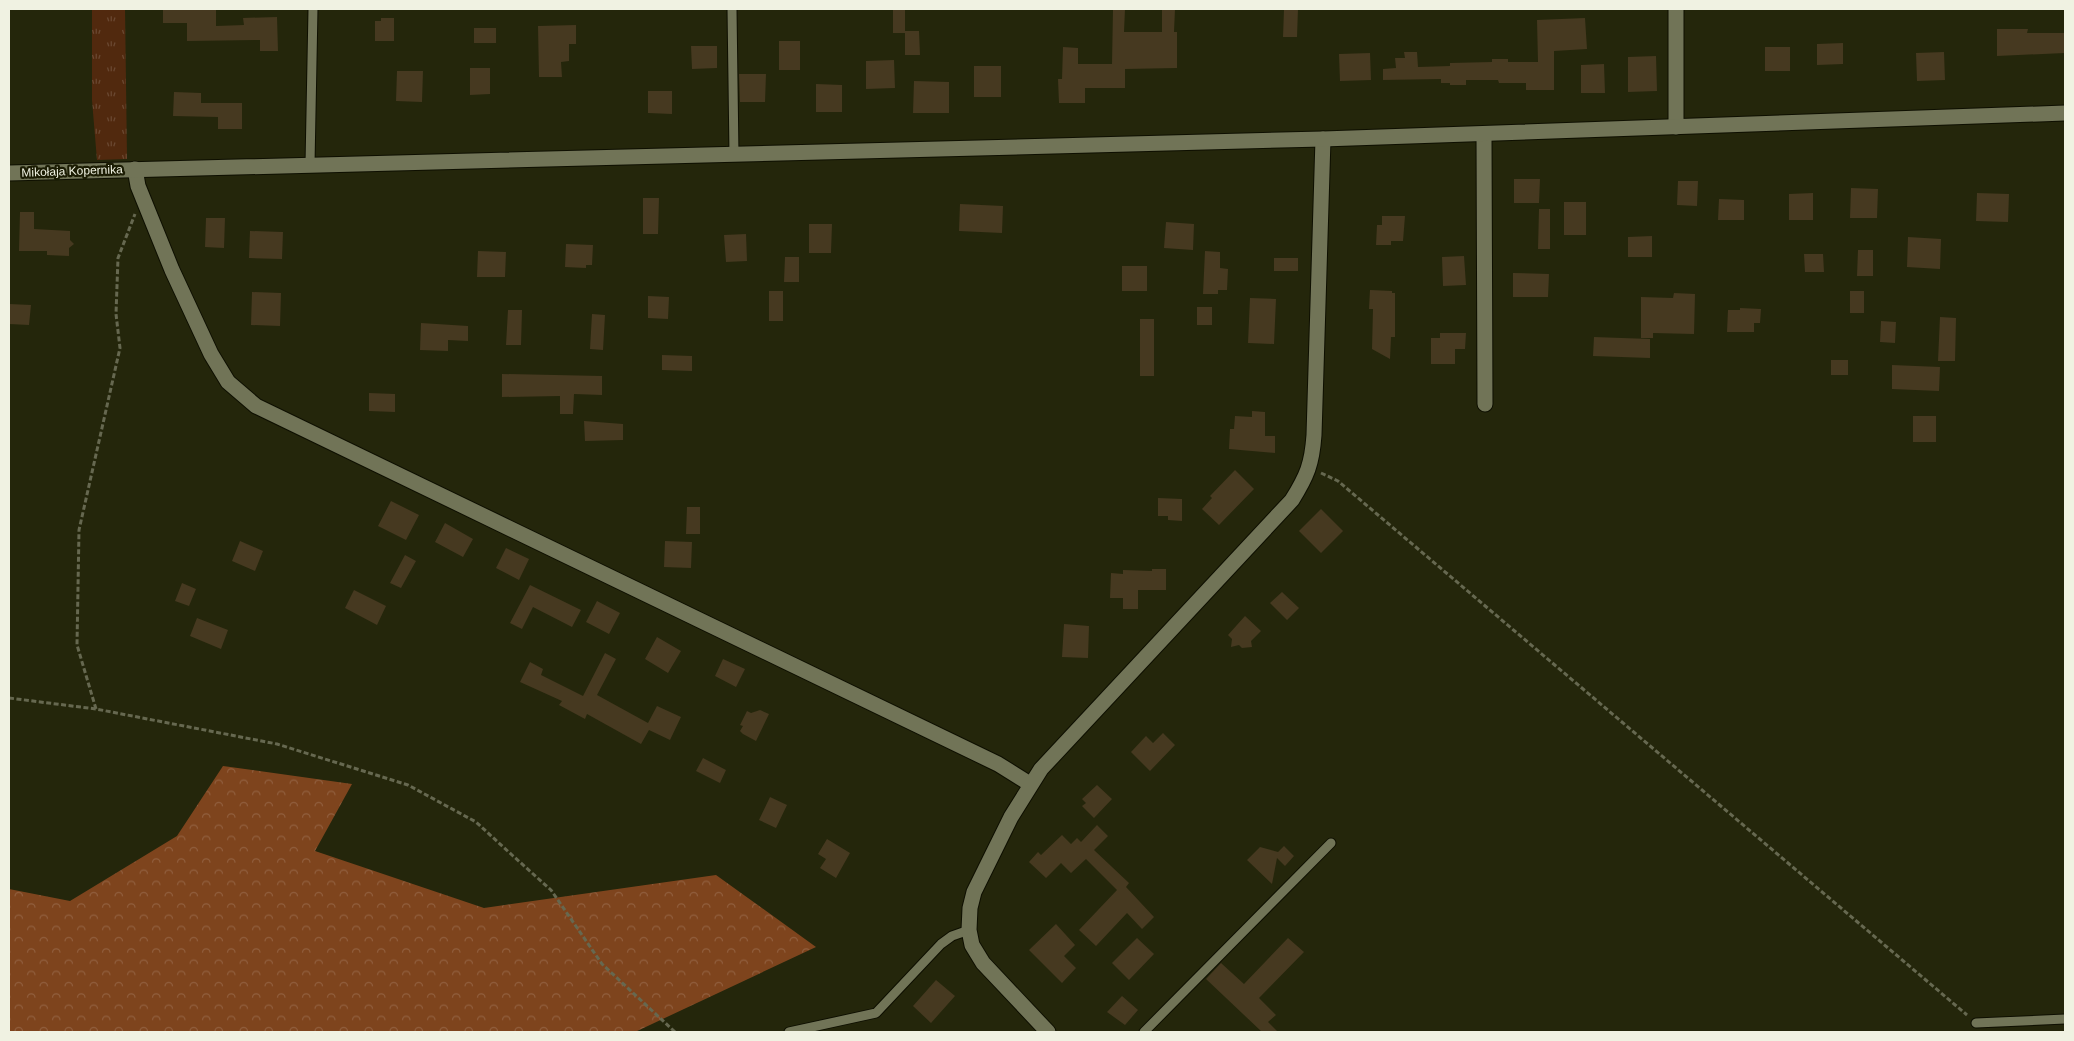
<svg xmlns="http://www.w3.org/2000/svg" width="2074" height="1041" font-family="Helvetica,sans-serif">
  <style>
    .grass { fill: url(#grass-tufts) }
    .forest { fill: url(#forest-crowns) }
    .building { fill: #463920 }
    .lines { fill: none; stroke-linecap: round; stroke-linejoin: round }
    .service-casing { stroke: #0e0f00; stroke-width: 11 }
    .minor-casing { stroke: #0e0f00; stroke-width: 17 }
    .tertiary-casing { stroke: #0e0f00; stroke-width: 17 }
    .path { stroke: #666850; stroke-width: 3; stroke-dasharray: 5 2.5; stroke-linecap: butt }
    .service { stroke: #717457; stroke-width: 9 }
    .minor { stroke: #717457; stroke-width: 15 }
    .tertiary { stroke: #717457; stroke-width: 15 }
    .labels { text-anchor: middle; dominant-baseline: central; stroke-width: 4.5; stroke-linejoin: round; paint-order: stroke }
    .street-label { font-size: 12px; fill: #f0f2e2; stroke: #1b1c03 }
  </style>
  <defs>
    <pattern id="grass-tufts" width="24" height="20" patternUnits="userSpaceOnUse" patternTransform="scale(1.25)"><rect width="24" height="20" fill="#51290e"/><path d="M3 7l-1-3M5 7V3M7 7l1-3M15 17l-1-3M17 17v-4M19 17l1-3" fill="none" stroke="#6a4831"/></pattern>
    <pattern id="forest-crowns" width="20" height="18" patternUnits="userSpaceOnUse" patternTransform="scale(1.25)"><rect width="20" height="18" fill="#7e441d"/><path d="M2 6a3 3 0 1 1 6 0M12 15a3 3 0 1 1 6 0" fill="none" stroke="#915f3e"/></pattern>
  </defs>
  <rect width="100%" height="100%" fill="#24260b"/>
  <path class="grass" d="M92,9H125L127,159L97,160L92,100Z"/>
  <path class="forest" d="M223,766L352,784L315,851L484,908L716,875L816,947L635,1032H9V889L70,901L177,836Z"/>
  <path class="building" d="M163,9H216V26L244,25L243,18L277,17L278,51H260V40L187,41V23H163Z
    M893,9H905V33H893Z
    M1113,9H1125L1124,32H1162V9H1175L1174,32H1177V68L1125,69V88H1085V103H1059L1058,79H1062L1063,47L1078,48V64H1112Z
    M1284,9H1298L1297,37H1283Z
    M381,18H394V41H375V21H381Z
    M1585,18L1587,49L1554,51V90H1526V83H1499L1498,80H1466V85H1450V83H1441V79L1383,80V69L1396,68L1395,58H1405L1404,52H1417L1418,67L1450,66V63L1492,62V59H1508V62H1538L1537,20Z
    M576,25V44H569V61L561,62L562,77H539L538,26Z
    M474,28H496V43H474Z
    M1997,29H2028L2027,33H2065V53L1997,56Z
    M905,31H919L920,55H905Z
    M779,41H800V70H779Z
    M1843,43V64L1817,65V44Z
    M691,46H717V68L692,69Z
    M1765,47H1790V71H1765Z
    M1944,52L1945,80L1917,81L1916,53Z
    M1370,53L1371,80L1340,81L1339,54Z
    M1656,56L1657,91L1628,92V57Z
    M894,60L895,88L866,89V61Z
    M1604,64L1605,93H1581V65Z
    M974,66H1001V97H974Z
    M470,68H490V94L470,95Z
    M397,71H423L422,102L396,101Z
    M739,74H766L765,102H740Z
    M914,81L949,82V113H913Z
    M816,84L842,85V112H816Z
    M648,91H672V114L648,113Z
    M174,92L201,93V103H242V129H218V117L173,116Z
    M1514,179H1540L1539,203H1514Z
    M1678,181H1698L1697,206L1677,205Z
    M1851,188L1878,189L1877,218H1850Z
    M1813,193V220H1789V194Z
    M1977,193L2009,194L2008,222L1976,221Z
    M643,198H659L658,234H643Z
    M1719,199L1744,200V220H1718Z
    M1564,202H1586V235H1564Z
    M960,204L1003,206L1002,233L959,231Z
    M1539,209H1550V249H1538Z
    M20,212H34V229L70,231V240L74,244L69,248V256L47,255V251H19Z
    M1382,216H1405L1403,241H1391V245H1376L1377,225H1382Z
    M206,218H225L224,248L205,247Z
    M1166,222L1194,224L1193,250L1164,248Z
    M809,224H832L831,253H809Z
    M250,231L283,232L282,259L249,258Z
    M746,234L747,261L726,262L724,235Z
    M1652,236V257H1628V237Z
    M1908,237L1941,239L1940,269L1907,267Z
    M566,244L593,245L592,265H586V268L565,267Z
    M1858,250H1873V276H1857Z
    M478,251L506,252L505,277H477Z
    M1205,251L1220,252V268L1228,269L1227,290H1218V294H1203Z
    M1804,254H1823L1824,272H1805Z
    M1464,256L1466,285L1443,286L1442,257Z
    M785,257H799V282H784Z
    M1274,258H1298V271H1274Z
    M1122,266H1147V291H1122Z
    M1513,273L1549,274L1548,297H1513Z
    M1370,290L1392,291V293H1395V337H1391L1390,359L1372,349L1373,309H1369Z
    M769,291H783V321H769Z
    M1850,291H1864V313H1850Z
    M252,292L281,293L280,326L251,325Z
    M1674,293L1695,294L1694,334L1653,333V338H1641V297L1673,298Z
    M648,296L669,297L668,319L648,318Z
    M1250,298L1276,299L1274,344L1248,343Z
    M9,304L31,305L29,325L9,324Z
    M1197,307H1212V325H1197Z
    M1740,308L1761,309L1760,323H1754V332H1727L1728,310H1740Z
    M508,310H522L521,345H506Z
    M592,314L605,315L603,350L590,349Z
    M1940,317L1956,318L1955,361H1938Z
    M1140,319H1154V376H1140Z
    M1881,321L1896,322L1895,343L1880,342Z
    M421,323L468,326V341L448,340V351L420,350Z
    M1440,333H1466L1465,349H1455V364H1431V338H1440Z
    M1594,337L1650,339V358L1593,356Z
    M662,355L692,356V371L662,370Z
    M1831,360H1848V375H1831Z
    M1892,365L1940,367L1939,391L1892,389Z
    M502,374L602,376V395L574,394L573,414H560V396L502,397Z
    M369,393L395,394V412L369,411Z
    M1252,411L1265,412V436H1275V453L1229,449L1230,429H1234L1235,416L1252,417Z
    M1913,416H1936V442H1913Z
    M584,421L623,424V440L585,441Z
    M1235,470L1254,489L1219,525L1202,509L1212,498L1210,496Z
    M1158,498L1182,499V521L1168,520V516H1158Z
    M391,501L419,515L406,540L378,526Z
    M687,507H700V534H686Z
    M1321,509L1343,531L1321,553L1299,531Z
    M445,523L473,539L463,557L435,542Z
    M240,541L263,551L255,571L232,561Z
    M665,541L692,542L691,568L664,567Z
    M506,548L529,559L519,580L496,568Z
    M405,555L416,561L401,588L390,583Z
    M1152,569H1166V590H1138V609H1123V598H1110L1111,573L1123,574V570L1152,571Z
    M182,583L196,589L189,606L175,601Z
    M530,585L581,610L572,627L533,607L522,629L510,623Z
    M354,590L386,606L377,625L345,608Z
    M1282,592L1299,608L1287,620L1270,603Z
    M597,601L620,613L609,634L586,622Z
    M1245,616L1261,631L1251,641L1252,647L1242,648L1239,645L1231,647L1232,639L1228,635Z
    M197,618L228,630L221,649L190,636Z
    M1064,624L1089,626L1088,658L1062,657Z
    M657,637L681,651L668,673L645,659Z
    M605,653L616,659L597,695L648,723L657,706L681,717L670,740L649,730L641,744L587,714L585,719L559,705L562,701L520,682L530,662L543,669L541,675L583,696Z
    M723,659L745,669L736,687L715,676Z
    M760,710L769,714L756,741L743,734L740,731L743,726L740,725L747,711L751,713Z
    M1163,733L1175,745L1150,771L1131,752L1146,736L1153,743Z
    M703,758L726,770L720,783L696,771Z
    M1097,785L1112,799L1094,818L1082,806L1086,803L1082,799Z
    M770,797L787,805L776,828L759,820Z
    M1097,825L1108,836L1094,850L1129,883L1126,887L1154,917L1142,929L1127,913L1096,946L1079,930L1117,890L1086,859L1071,873L1061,863L1046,878L1029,862L1038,852L1041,855L1062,835L1071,844L1077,838L1081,842Z
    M827,839L850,853L836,878L820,868L826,859L818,854Z
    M1284,846L1294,856L1285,866L1277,858L1272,884L1247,860L1260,847L1278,852Z
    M1056,924L1075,945L1064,956L1076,968L1062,983L1029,950Z
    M1137,938L1154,954L1129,980L1112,963Z
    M1288,938L1304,952L1259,998L1276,1015L1268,1022L1278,1032H1262L1206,979L1221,963L1244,984Z
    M936,980L955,996L931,1023L913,1006Z
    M1122,996L1138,1010L1125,1025L1107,1012Z"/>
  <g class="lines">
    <g class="service-casing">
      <path id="service" d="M732,9L734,155
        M310,164L313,9
        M1976,1023L2065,1019
        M789,1032L876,1013L941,944L952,936L969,930
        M1144,1032L1331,843"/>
    </g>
    <g class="minor-casing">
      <path id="minor" d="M1676,127V9
        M1484,134L1485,404
        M135,169L138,186L172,270L211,354L228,382L256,406L998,764L1030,784
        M1048,1032L983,963L972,945L969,930L970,908L974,892L1011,817L1041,769L1292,500C1307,476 1312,464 1314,435L1323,139"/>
    </g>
    <g class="tertiary-casing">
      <path id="tertiary" d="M9,173L1323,139L2065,113"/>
    </g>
    <path class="path" d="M1321,473L1338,481L1967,1015
      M9,698L96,709L277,744L408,785L476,822L512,855L551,890L602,964L675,1032
      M96,709L77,645L79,530L120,348L116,314L118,258L135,214"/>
    <use href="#service" class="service"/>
    <use href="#minor" class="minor"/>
    <use href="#tertiary" class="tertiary"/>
  </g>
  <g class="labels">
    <g class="street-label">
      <text transform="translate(72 171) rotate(-2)">Mikołaja Kopernika</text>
    </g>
  </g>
  <rect width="2074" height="1041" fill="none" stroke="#f0f2e2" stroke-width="20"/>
</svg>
